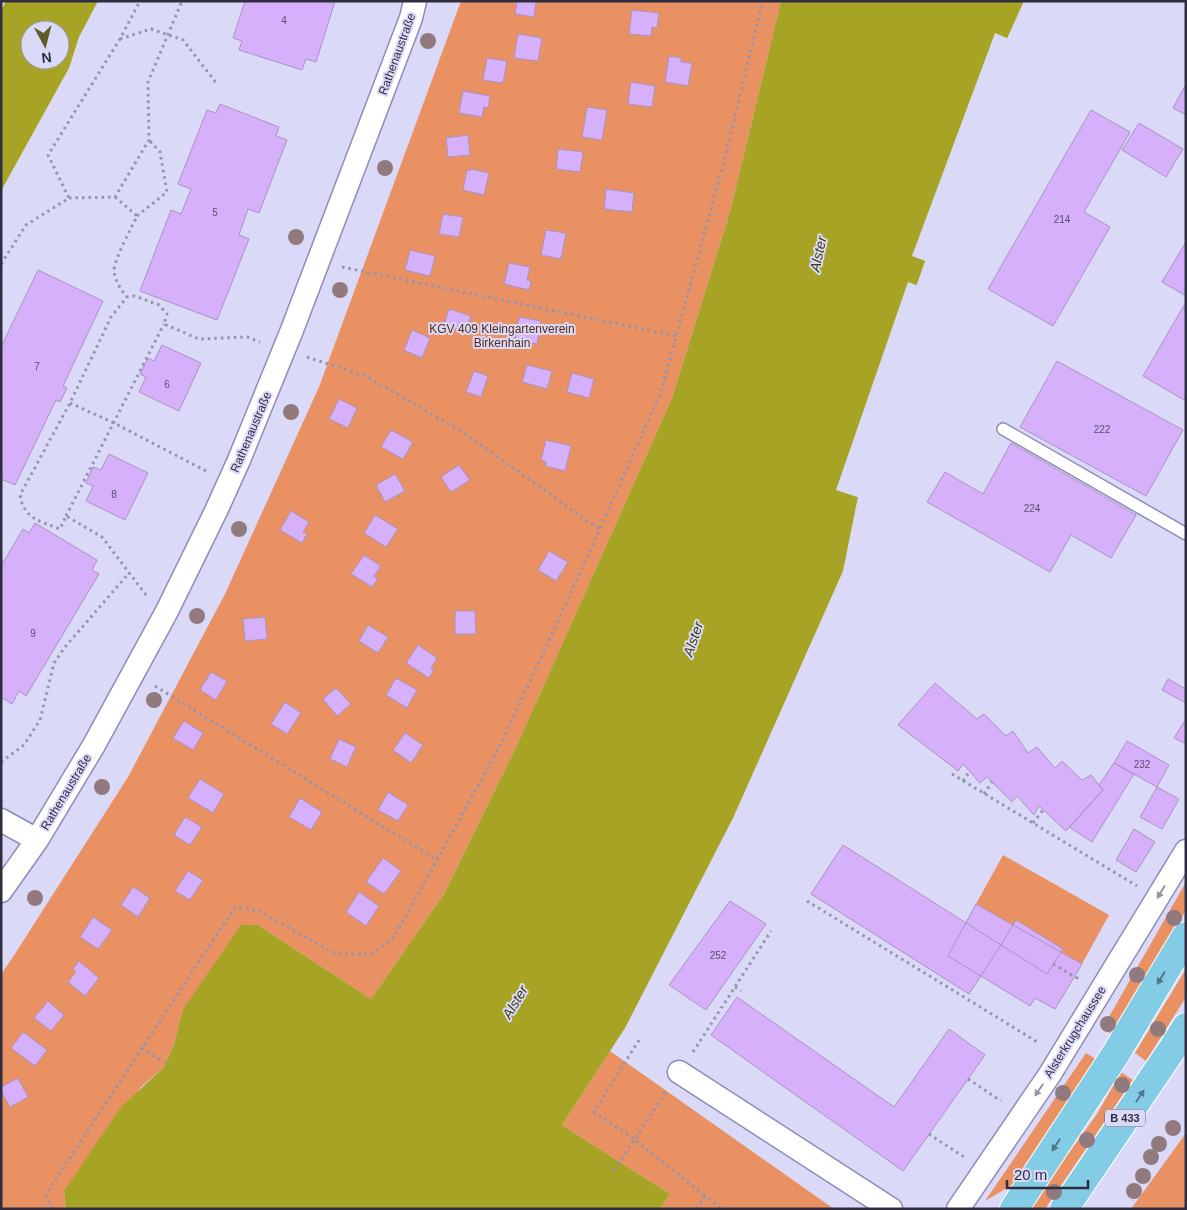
<svg xmlns="http://www.w3.org/2000/svg" width="1187" height="1210" font-family="Arial,sans-serif">
  <style>
    .green { fill: #ea9163 }
    .water { fill: #a7a324; fill-rule: evenodd }
    .pier { fill: #dbd9f8 }
    .building { fill: #d7b0fc; stroke: #a993c0 }
    .lines { fill: none; stroke-linecap: round; stroke-linejoin: round }
    .lane-casing { stroke: #8e8bba; stroke-width: 14 }
    .street-casing { stroke: #8e8bba; stroke-width: 25 }
    .primary-casing { stroke: #fff; stroke-width: 30 }
    .path { stroke: #9593ad; stroke-width: 3; stroke-dasharray: 2.5 4; stroke-linecap: butt }
    .lane { stroke: #fff; stroke-width: 11 }
    .street { stroke: #fff; stroke-width: 22 }
    .primary { stroke: #83cce6; stroke-width: 28 }
    .tree { fill: #917a7d }
    .oneway { fill: #9796a0 }
    .oneway2 { fill: #55758b }
    .labels { text-anchor: middle; dominant-baseline: central; stroke-width: 4; stroke-linejoin: round; paint-order: stroke }
    .number-label { font-size: 10px; fill: #594e70 }
    .shield { fill: #dbd9f8; stroke: #636178; stroke-width: 1 }
    .shield-label { font-size: 11px; font-weight: bold; fill: #2f2e41 }
    .street-label { font-size: 12px; fill: #2f2e41; stroke: #dbd9f8 }
    .park-label { font-size: 12px; fill: #552d18; stroke: #dbd9f8 }
    .water-label { font-size: 14px; font-style: italic; fill: #3d3b08; stroke: #dbd9f8 }
  </style>
  <rect width="100%" height="100%" fill="#dbd9f8"/>
  <path class="green" d="M461,1H781L730,212L672,398L518,743L444,894L371,999L258,925L182,1011L174,1045L163,1068L141,1087L64,1191L66,1209H1V974L11,960L128,777L225,594L319,387Z
    M1003,855L1109,915L1082,964L976,904Z
    M1186,882V910L1114,1035L1102,1029Z
    M1186,969V997L1146,1061L1135,1053Z
    M610,1051L834,1209H660L670,1194L562,1125Z
    M1086,1053L1099,1061L1017,1182L985,1201Z
    M1121,1072L1133,1080L1045,1209H1028L1097,1114Z
    M1186,1133V1209H1131Z"/>
  <path class="water" d="M6,1H98L79,37L69,68L1,191V11ZM30,30H60V60H30Z
    M781,1H1024L989,78L879,393L843,571L733,818L625,1028L562,1125L670,1194L660,1209H66L64,1191L121,1107L163,1068L174,1045L182,1011L241,925H258L371,999L444,894L518,743L672,398L730,212Z"/>
  <path class="pier" d="M995,33L1009,39L991,79L928,262L912,256Z
    M908,282L919,286L882,394L860,498L836,490Z"/>
  <path class="building" d="M245,1H335L316,62L306,59L302,70L239,50L242,41L233,38Z
    M517,1H536L534,17L515,14Z
    M632,10L659,13L657,28L652,27L651,36L629,34Z
    M518,34L542,38L538,61L514,58Z
    M669,56L681,58V62L692,63L688,86L665,82Z
    M487,58L507,61L503,83L483,80Z
    M631,82L655,86L652,107L628,104Z
    M1186,84V115L1173,108Z
    M463,91L490,96L488,108L484,107L482,117L459,113Z
    M220,104L279,127L276,136L287,140L259,213L248,209L239,235L249,239L217,320L140,291L171,210L181,214L191,189L178,184L207,110L216,113Z
    M587,107L607,110L602,140L582,137Z
    M1091,110L1130,132L1084,212L1110,227L1053,326L988,289Z
    M1139,123L1183,149L1166,177L1122,150Z
    M468,135L470,155L448,157L446,138Z
    M558,149L583,152L580,172L556,169Z
    M471,169L489,173L484,195L463,190L467,170L470,171Z
    M606,189L634,193L632,212L604,209Z
    M443,214L463,217L459,237L439,234Z
    M546,230L566,233L561,259L541,255Z
    M1186,242V296L1162,282Z
    M410,250L435,256L430,276L405,270Z
    M509,263L530,267L527,280L531,281L529,290L504,284Z
    M38,270L103,301L63,386L67,388L60,402L56,400L15,485L1,479V347Z
    M1186,302V396L1184,400L1143,376Z
    M449,309L471,316L465,331L444,325Z
    M519,317L541,321L537,344L515,340Z
    M412,330L430,338L422,358L404,350Z
    M162,345L201,363L179,411L139,392L146,377L140,374L148,358L154,361Z
    M1057,361L1183,430L1146,496L1020,427Z
    M527,365L552,371L547,389L522,382Z
    M474,371L488,376L481,397L466,392Z
    M572,373L594,379L589,398L567,392Z
    M339,399L357,408L348,428L329,419Z
    M391,430L413,442L403,459L381,447Z
    M546,440L571,446L565,471L545,466L546,462L541,460Z
    M1011,443L1136,515L1111,558L1071,535L1050,572L927,502L945,472L983,494Z
    M109,454L148,473L125,520L86,501L93,486L86,483L93,467L101,470Z
    M459,465L470,480L451,492L441,477Z
    M395,474L405,491L385,502L376,485Z
    M291,511L309,522L303,532L307,534L302,543L280,530Z
    M375,515L398,529L386,547L364,533Z
    M35,523L97,560L92,570L99,574L26,696L19,691L12,704L1,697V566L23,529L29,533Z
    M549,551L568,562L556,581L538,570Z
    M364,555L381,566L374,576L378,579L372,587L351,574Z
    M455,611H475L476,634H455Z
    M265,617L267,639L245,641L243,619Z
    M368,625L388,637L378,653L359,641Z
    M418,645L437,658L431,668L434,670L429,678L406,663Z
    M211,672L227,681L216,700L200,690Z
    M396,678L417,690L407,708L386,695Z
    M1168,679L1186,689V703L1162,690Z
    M935,683L977,719L984,714L1006,736L1013,731L1028,753L1037,747L1055,768L1062,761L1082,780L1091,775L1103,790L1066,831L1039,806L1034,815L1017,796L1012,802L987,777L980,783L963,764L958,771L898,725Z
    M336,688L351,704L337,716L323,699Z
    M285,702L301,713L287,734L271,724Z
    M184,721L203,733L193,750L173,738Z
    M1184,722L1186,723V744L1174,738Z
    M405,733L423,745L411,763L393,750Z
    M339,739L356,747L347,767L330,759Z
    M1127,741L1169,765L1157,787L1114,763Z
    M1114,763L1134,774L1092,842L1069,827L1103,790L1099,785Z
    M200,779L224,794L213,813L188,798Z
    M1157,787L1179,799L1162,829L1140,817Z
    M388,792L408,805L398,821L378,810Z
    M300,798L322,812L311,830L289,817Z
    M185,817L202,827L190,845L174,835Z
    M1134,829L1155,842L1136,872L1116,860Z
    M843,845L1001,945L969,994L811,894Z
    M383,858L401,871L384,894L366,882Z
    M188,871L203,880L190,900L175,891Z
    M133,887L150,898L138,917L121,905Z
    M359,892L379,906L366,926L346,912Z
    M730,901L766,924L706,1010L669,985Z
    M976,904L1082,964L1055,1009L1035,998L1030,1006L948,956Z
    M93,917L112,930L98,949L80,937Z
    M1016,920L1063,949L1047,974L1001,945Z
    M79,961L99,978L85,996L68,982L76,972L73,969Z
    M737,997L894,1107L949,1029L985,1055L903,1171L711,1035Z
    M48,1001L64,1015L51,1031L34,1018Z
    M23,1032L47,1050L35,1066L11,1048Z
    M18,1078L28,1097L10,1107L1,1091V1087Z"/>
  <g class="lines">
    <g class="lane-casing">
      <path id="lane" d="M1003,429L1186,534"/>
    </g>
    <g class="street-casing">
      <path id="street" d="M1,820L37,840
        M1,891L37,840L94,745L167,611L216,511L239,460L292,330L411,18L415,1
        M679,1072L891,1209
        M958,1209L1050,1074L1186,851"/>
    </g>
    <g class="primary-casing">
      <path id="primary" d="M1014,1209L1115,1055L1186,936
        M1064,1209L1173,1048L1186,1027"/>
    </g>
    <path class="path" d="M120,39L151,29L183,40L217,84
      M115,197L137,216C132,227 113,261 114,272C116,282 121,290 127,297
      M69,198L115,197L149,140L148,82L182,1
      M137,216L167,192L160,152L149,140
      M1,264L26,225L69,198L48,155L120,39L140,1
      M342,267L676,336
      M307,357L368,377L462,432L599,529
      M70,403L114,423L208,472
      M66,516L164,324
      M146,595L102,537L66,516L60,529C40,521 24,519 20,495L70,403L111,317L127,297L135,296L159,305L167,314L164,324L199,339L247,337L260,342
      M155,686L437,860
      M1,762L24,745L40,720L54,663L65,647L129,573
      M952,774L1137,886
      M963,781L969,772
      M984,794L992,782
      M1033,823L1043,810
      M807,901L1039,1043
      M1053,964L1077,978L1075,981
      M735,987L741,991
      M639,1040L594,1112L634,1139L705,1196
      M142,1048L165,1063
      M693,1052L771,931
      M968,1079L1001,1101
      M929,1134L964,1157
      M614,1170L666,1092
      M51,1209L46,1194L235,907L259,911L336,954H373L395,936L502,742L579,575L661,392L723,165L763,1
      M697,1209L705,1196L723,1209"/>
    <use href="#lane" class="lane"/>
    <use href="#street" class="street"/>
    <use href="#primary" class="primary"/>
  </g>
  <g class="tree">
    <circle cx="428" cy="41" r="8"/>
    <circle cx="385" cy="168" r="8"/>
    <circle cx="296" cy="237" r="8"/>
    <circle cx="340" cy="290" r="8"/>
    <circle cx="291" cy="412" r="8"/>
    <circle cx="239" cy="529" r="8"/>
    <circle cx="197" cy="616" r="8"/>
    <circle cx="154" cy="700" r="8"/>
    <circle cx="102" cy="787" r="8"/>
    <circle cx="35" cy="898" r="8"/>
    <circle cx="1174" cy="918" r="8"/>
    <circle cx="1137" cy="975" r="8"/>
    <circle cx="1108" cy="1024" r="8"/>
    <circle cx="1158" cy="1029" r="8"/>
    <circle cx="1122" cy="1085" r="8"/>
    <circle cx="1063" cy="1093" r="8"/>
    <circle cx="1173" cy="1128" r="8"/>
    <circle cx="1087" cy="1140" r="8"/>
    <circle cx="1159" cy="1144" r="8"/>
    <circle cx="1151" cy="1157" r="8"/>
    <circle cx="1143" cy="1176" r="8"/>
    <circle cx="1134" cy="1191" r="8"/>
    <circle cx="1054" cy="1192" r="8"/>
  </g>
  <defs><path id="oneway-solid" d="M-6-.8H1V-3.2L6.5 0L1 3.2V.8H-6Z" transform="scale(1.25)"/></defs>
  <g class="oneway">
    <use href="#oneway-solid" transform="translate(1161 892) rotate(121)"/>
    <use href="#oneway-solid" transform="translate(1039 1090) rotate(124)"/>
  </g>
  <g class="oneway2">
    <use href="#oneway-solid" transform="translate(1161 978) rotate(121)"/>
    <use href="#oneway-solid" transform="translate(1140 1096) rotate(-56)"/>
    <use href="#oneway-solid" transform="translate(1056 1145) rotate(123)"/>
  </g>
  <g class="labels">
    <g class="number-label">
      <text x="284" y="20">4</text>
      <text x="215" y="212">5</text>
      <text x="1062" y="219">214</text>
      <text x="37" y="366">7</text>
      <text x="167" y="384">6</text>
      <text x="1102" y="429">222</text>
      <text x="114" y="494">8</text>
      <text x="1032" y="508">224</text>
      <text x="33" y="633">9</text>
      <text x="1142" y="764">232</text>
      <text x="718" y="955">252</text>
    </g>
    <rect class="shield" x="1105" y="1109.5" width="40" height="17" rx="4"/>
    <g class="shield-label">
      <text x="1125" y="1118">B 433</text>
    </g>
    <g class="street-label">
      <text transform="translate(397 54) rotate(-70)">Rathenaustraße</text>
      <text transform="translate(251 432) rotate(-67)">Rathenaustraße</text>
      <text transform="translate(66 792) rotate(-59)">Rathenaustraße</text>
      <text transform="translate(1075 1032) rotate(-58)">Alsterkrugchaussee</text>
    </g>
    <g class="park-label">
      <text x="502" y="329">KGV 409 Kleingartenverein<tspan x="502" dy="14">Birkenhain</tspan></text>
    </g>
    <g class="water-label">
      <text transform="translate(818 254) rotate(-78)">Alster</text>
      <text transform="translate(693 639) rotate(-71)">Alster</text>
      <text transform="translate(515 1002) rotate(-59)">Alster</text>
    </g>
  </g>
  <rect width="1187" height="1210" fill="none" stroke="#2f2e41" stroke-width="5"/>
  <g transform="translate(45 45) rotate(173)"><circle r="24" fill="#dbd9f8" stroke="#9695af"/>
  <path d="M0-4L9 19L0 12L-9 19Z" fill="#5e5c29"/>
  <text y="-8" font-size="14" font-weight="bold" text-anchor="middle" fill="#2f2e41">N</text>
  </g>
  <path d="M1007 1180v8h81v-8" fill="none" stroke="#2f2e41" stroke-width="2.5"/>
  <text x="1014" y="1180" font-size="15" fill="#2f2e41" stroke="#dbd9f8" stroke-width="4" paint-order="stroke">20 m</text>
</svg>
